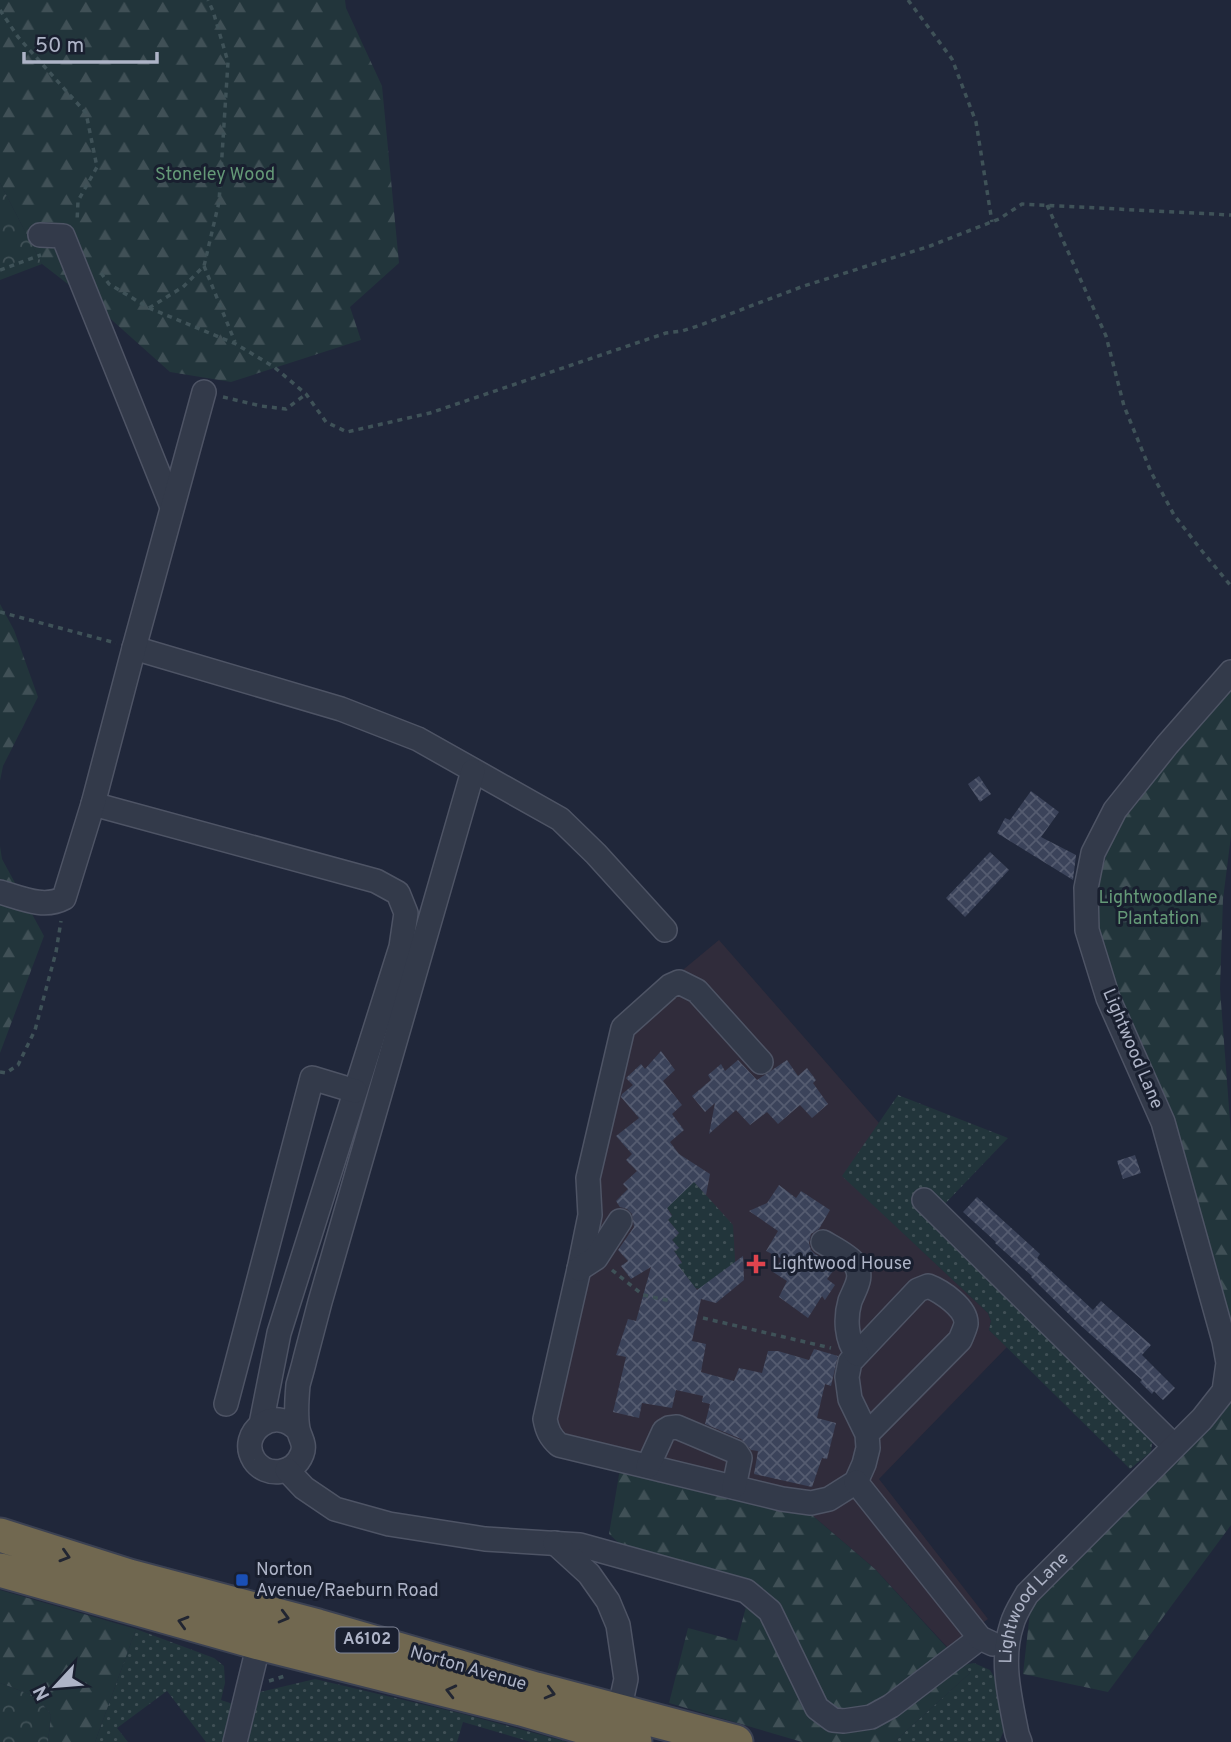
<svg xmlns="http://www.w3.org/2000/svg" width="1231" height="1742" font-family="Overpass,sans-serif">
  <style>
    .medical { fill: #302c3b }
    .grass { fill: url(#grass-dots) }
    .forest { fill: url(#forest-firs) }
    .park { fill: url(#park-crowns) }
    .building { fill: url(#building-cross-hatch) }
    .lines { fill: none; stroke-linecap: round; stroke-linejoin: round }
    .minor-casing { stroke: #4e5465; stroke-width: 26 }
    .highway-casing { stroke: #3b4152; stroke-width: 37 }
    .path { stroke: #3f5258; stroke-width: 3.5; stroke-dasharray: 5 5; stroke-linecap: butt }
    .minor { stroke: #333a4a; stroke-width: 23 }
    .highway { stroke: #716850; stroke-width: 33 }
    .oneway { stroke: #222632 }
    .health-dot { fill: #e0444e; stroke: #191f2f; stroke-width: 2.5 }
    .transit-dot { fill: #1a4fb4; stroke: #191f2f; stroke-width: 2.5 }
    .labels { text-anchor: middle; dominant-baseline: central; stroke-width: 6; stroke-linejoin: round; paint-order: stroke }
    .shield { fill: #191f2f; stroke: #818799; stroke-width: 2 }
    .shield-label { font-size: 16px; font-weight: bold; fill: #aeb4c7 }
    .park-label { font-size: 18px; fill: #649977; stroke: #191f2f }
    .street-label { font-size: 18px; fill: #aeb4c7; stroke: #191f2f }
    .poi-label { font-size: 18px; fill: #aeb4c7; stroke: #191f2f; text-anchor: start }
  </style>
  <defs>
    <pattern id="grass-dots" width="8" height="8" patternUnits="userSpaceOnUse" patternTransform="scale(1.75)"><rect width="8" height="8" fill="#22353b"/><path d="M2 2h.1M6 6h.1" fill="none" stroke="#405056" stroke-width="1.8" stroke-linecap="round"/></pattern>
    <pattern id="forest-firs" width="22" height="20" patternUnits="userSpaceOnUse" patternTransform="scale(1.75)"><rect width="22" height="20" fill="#22353b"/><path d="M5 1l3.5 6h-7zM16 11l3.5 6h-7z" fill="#405056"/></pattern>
    <pattern id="park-crowns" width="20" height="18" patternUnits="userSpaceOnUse" patternTransform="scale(1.75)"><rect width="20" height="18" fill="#22353b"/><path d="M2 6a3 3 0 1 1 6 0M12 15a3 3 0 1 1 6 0" fill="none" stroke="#405056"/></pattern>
    <pattern id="building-cross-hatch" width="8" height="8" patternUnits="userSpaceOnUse" patternTransform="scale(1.75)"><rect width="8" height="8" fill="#3b435a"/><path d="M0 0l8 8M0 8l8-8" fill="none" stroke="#555c70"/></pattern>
  </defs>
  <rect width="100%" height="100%" fill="#20273a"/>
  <path class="medical" d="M719,940L879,1123L843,1176L988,1313L991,1321L989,1330L1007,1347L879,1479L988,1619L948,1648L875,1569L813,1516L558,1454L545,1440L620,1022Z"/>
  <path class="grass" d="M898,1095L1008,1138L939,1210L1153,1435L1151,1452L1130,1469L989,1330L991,1321L988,1313L842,1176Z
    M696,1175V1184L733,1225L736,1276L715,1291L695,1288L678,1265L682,1262L674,1251L679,1248L672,1240L679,1233L668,1220L672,1215L660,1198Z
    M136,1629L214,1658L224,1666L225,1683L221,1700L233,1704L223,1742H206L167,1691L117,1728L128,1742H95Z
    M974,1663L990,1670L1000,1687L1005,1728L999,1742H894L970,1673L963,1665Z
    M315,1679L459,1713L568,1742H531L463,1722L457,1742H248L260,1692Z"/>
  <path class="forest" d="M0,0H345L346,8L382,86L399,263L350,307L361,340L231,382L170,372L95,305L42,264L0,183Z
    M0,604L14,630L38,697L3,766L0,781Z
    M1231,682V836L1223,899L1220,989L1231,1134V1334L1099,954L1090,905L1120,813Z
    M0,846L2,859L44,936L0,1053Z
    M1231,1397V1525L1108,1692L1023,1674L1030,1612L1052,1578L1216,1421Z
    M620,1469L813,1516L875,1569L970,1673L894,1742H802L669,1703L688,1628L737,1641L747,1603L750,1583L620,1544L609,1534Z
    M0,1590L136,1629L95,1742H48L51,1715L37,1697L0,1683Z"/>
  <path class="park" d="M0,183L42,264L0,280Z
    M0,1683L37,1697L51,1715L48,1742H0Z"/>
  <path class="building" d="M979,776L991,794L980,802L968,784Z
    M1031,791L1059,812L1041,837L1076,855L1073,880L997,833L1005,818L1010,820Z
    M990,852L1009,870L965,917L946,898Z
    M661,1051L675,1070L663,1081L682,1105L672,1114L684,1130L670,1142L679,1154L710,1174L706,1195L694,1182L667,1208L672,1216L668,1220L679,1233L672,1240L679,1248L674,1251L682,1263L678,1265L697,1290L743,1256L744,1280L716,1303L701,1299L692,1341L706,1344L701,1372L734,1381L739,1368L762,1373L768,1351H778L809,1360L814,1349L838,1356L831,1386L825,1384L817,1418L836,1423L827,1459L822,1458L812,1487L754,1474L758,1451L751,1450L741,1439L705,1424L710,1404L702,1402L703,1396L676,1390L672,1408L642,1403L639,1418L613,1412L626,1357L616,1355L628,1319L636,1321L651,1267L631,1279L621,1266L628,1261L618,1250L634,1227L632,1214L627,1209L620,1207L616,1201L628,1189L623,1184L637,1171L626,1160L632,1154L616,1136L639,1118L621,1097L622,1094L633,1085L626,1078L641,1064L645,1069Z
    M738,1060L757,1080L787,1060L798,1076L807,1068L816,1080L813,1083L828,1104L812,1118L800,1105L778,1124L767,1112L750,1125L736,1110L709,1134L715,1103L705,1112L692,1096L711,1080L708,1075L721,1064L725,1071Z
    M1135,1155L1141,1173L1123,1179L1117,1161Z
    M779,1185L796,1198L801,1191L830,1210L819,1229L811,1234L809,1243L811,1250L815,1254L837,1266L827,1279L835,1285L825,1300L822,1296L808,1318L779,1297L787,1281L773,1272L782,1259L766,1251L778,1231L749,1211L767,1203Z
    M977,1197L1040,1254L1037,1258L1093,1310L1101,1301L1151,1345L1142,1355L1175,1388L1163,1400L1154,1391L1152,1394L1140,1382L1142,1380L1080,1325L1031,1277L1032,1276L995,1243L996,1242L963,1212Z"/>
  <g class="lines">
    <g class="minor-casing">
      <g id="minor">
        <path d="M40,235L63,236L172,507"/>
        <path d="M134,648L341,709L418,739L560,819L596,854L665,930"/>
        <path d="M93,804L376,881L398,893L406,913L401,947L279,1333L261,1424"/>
        <path d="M0,892C21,898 44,909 64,898L93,804L134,648L204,392"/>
        <path d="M761,1062L697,991L679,982L670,986L623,1028L588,1178L590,1215L579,1269L545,1419C547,1430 550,1437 559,1445L782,1499L811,1503L829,1499L856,1482L864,1464L868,1448L867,1434L850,1399L847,1377L850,1362L918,1290L928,1286C941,1291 967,1308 966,1324C965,1329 962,1335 960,1340L867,1434"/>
        <path d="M924,1200L1174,1446"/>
        <path d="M823,1242C833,1248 848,1255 855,1264C864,1277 855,1288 850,1301C845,1318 846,1340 857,1354"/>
        <path d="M579,1269L596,1258L620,1221"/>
        <path d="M226,1404L312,1078L355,1091"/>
        <path d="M298,1430C275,1404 237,1433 254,1460C266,1478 294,1475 302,1454C306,1444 300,1438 298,1429C296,1418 297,1396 298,1385C300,1377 303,1368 305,1359C310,1340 315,1321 320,1302L473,771"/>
        <path d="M648,1466L664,1431L669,1428L677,1427L736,1452L740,1458L734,1487"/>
        <path d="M287,1470L304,1488L335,1509L389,1524L485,1539L580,1545L746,1591L770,1611L817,1708L833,1720L844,1721L871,1717L891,1706L980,1638"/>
        <path d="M856,1482L980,1638L993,1644"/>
        <path d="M555,1543L589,1574L608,1601L618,1625L626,1679L619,1711"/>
        <path d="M235,1742L259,1643"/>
        <path id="s1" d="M1020,1742L1017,1734C1010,1698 1000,1660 1012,1624C1015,1613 1022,1603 1027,1594L1202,1419L1224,1391L1228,1363L1224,1341L1163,1122L1108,998L1087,930L1086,888L1093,853L1115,810L1167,745L1231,672"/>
      </g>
    </g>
    <g class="highway-casing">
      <path id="highway" d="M0,1535L129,1576L318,1626L536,1689L736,1742
        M0,1570L259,1643L521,1709L635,1742"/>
    </g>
    <path class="path" d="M908,0L952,59L976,122L992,222
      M0,10L18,37L86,113L97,167L78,201L77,222
      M1047,205L1106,336L1124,406L1151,472L1174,515L1202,551L1231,586
      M204,266L235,342
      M0,270L41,255
      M101,273L109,284L149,308L236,344L274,367L306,394L326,422L347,432L430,413L666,333L682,331L698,326L801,287L930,246L999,219L1022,204L1231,215
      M149,308L183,287L204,266L219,202L228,62L213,11L208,0
      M223,397L261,406L286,409L306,394
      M0,612L116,643
      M0,1072L6,1073L18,1065L35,1030L56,952L61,921
      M612,1270L643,1295L671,1301
      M703,1318L831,1348
      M269,1681L285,1676"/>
    <use href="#minor" class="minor"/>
    <use href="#highway" class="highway"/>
  </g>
  <defs><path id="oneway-chevron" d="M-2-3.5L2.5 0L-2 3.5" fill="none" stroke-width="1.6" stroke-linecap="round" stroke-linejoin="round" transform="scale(1.75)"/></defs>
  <g class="oneway">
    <use href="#oneway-chevron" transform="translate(65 1556) rotate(17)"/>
    <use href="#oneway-chevron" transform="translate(284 1617) rotate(15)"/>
    <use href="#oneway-chevron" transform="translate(183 1622) rotate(-164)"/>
    <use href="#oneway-chevron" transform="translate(451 1691) rotate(-166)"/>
    <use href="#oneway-chevron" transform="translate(550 1693) rotate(15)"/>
  </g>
  <path class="health-dot" d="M752.5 1253.5h7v7h7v7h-7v7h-7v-7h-7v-7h7z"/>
  <rect class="transit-dot" x="235" y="1573" width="14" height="14" rx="3.5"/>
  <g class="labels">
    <rect class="shield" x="335.5" y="1627.5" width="63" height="25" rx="5"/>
    <g class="shield-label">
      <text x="367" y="1640">A6102</text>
    </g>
    <g class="park-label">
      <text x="215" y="175">Stoneley Wood</text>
      <text x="1158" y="898">Lightwoodlane<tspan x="1158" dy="21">Plantation</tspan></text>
    </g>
    <g class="street-label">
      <text transform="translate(1132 1049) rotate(67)">Lightwood Lane</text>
      <text stroke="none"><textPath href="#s1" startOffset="144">Lightwood Lane</textPath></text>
      <text transform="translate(468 1669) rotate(16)">Norton Avenue</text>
    </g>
    <g class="poi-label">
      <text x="772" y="1264">Lightwood House</text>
      <text x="256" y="1570">Norton<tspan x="256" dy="21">Avenue/Raeburn Road</tspan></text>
    </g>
  </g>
  <g transform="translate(56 1686) rotate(244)" stroke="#191f2f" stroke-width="5" paint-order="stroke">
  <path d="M0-5L12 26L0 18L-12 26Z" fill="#aeb4c7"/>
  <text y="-10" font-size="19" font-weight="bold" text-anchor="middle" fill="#aeb4c7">N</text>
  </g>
  <path d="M24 52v10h133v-10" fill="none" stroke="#aeb4c7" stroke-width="3.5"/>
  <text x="35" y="52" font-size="21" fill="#aeb4c7" stroke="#191f2f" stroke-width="5" paint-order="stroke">50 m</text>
</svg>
